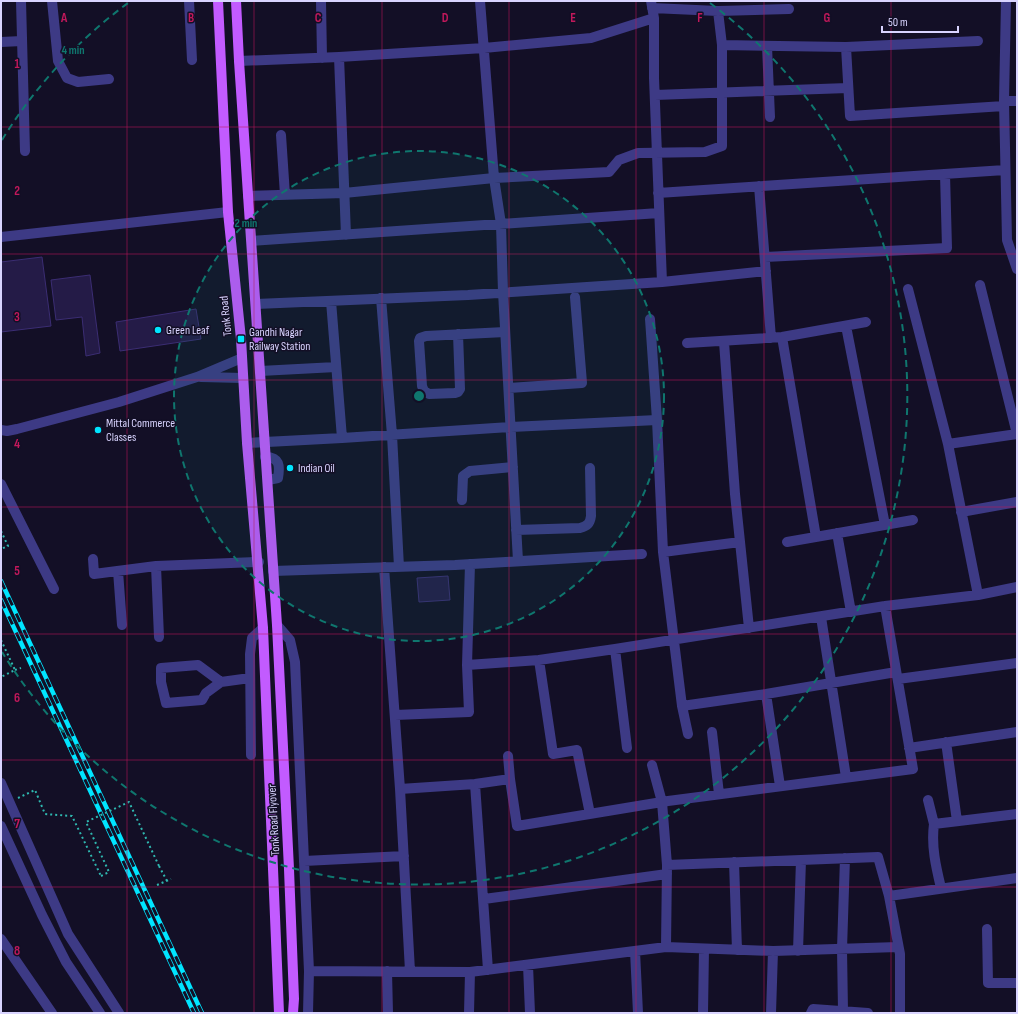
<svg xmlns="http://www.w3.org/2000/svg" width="1018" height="1014" font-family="'Sofia Sans Condensed',sans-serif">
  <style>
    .building { fill: #241b47; stroke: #3b2d73 }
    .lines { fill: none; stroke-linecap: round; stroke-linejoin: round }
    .path { stroke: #2fb8b0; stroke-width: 2; stroke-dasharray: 2 3; stroke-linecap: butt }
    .minor { stroke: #3d3a85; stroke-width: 10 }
    .major { stroke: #c25bff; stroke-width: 10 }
    .rail-casing { stroke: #00e5ff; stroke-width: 4.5 }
    .rail { stroke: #130f26; stroke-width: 3; stroke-dasharray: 9; stroke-linecap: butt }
    .path-bridge { stroke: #2fb8b0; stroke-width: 2; stroke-dasharray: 2 3; stroke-linecap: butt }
    .grid { fill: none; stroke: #c2185b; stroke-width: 1; stroke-opacity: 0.55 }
    .ring { fill: none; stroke: #0f766e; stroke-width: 2; stroke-dasharray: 7 5 }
    .poi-dot { fill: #00e5ff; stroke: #130f26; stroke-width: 1.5 }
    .labels { text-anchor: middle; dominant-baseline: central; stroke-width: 3; stroke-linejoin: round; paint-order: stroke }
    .street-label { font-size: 12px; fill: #d9d4ff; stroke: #130f26 }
    .poi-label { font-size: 12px; fill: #d9d4ff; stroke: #130f26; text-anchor: start }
    .grid-label { font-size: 13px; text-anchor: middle; font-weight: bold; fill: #c2185b; stroke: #130f26; stroke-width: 3; stroke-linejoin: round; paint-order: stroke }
    .centre { fill: #0f766e; stroke: #130f26; stroke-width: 2 }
    .ring-label { font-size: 12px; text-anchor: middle; font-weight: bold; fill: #0f766e; stroke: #130f26; stroke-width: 3; stroke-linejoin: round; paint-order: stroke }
  </style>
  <rect width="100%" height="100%" fill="#130f26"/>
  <path class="building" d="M42,257L51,326L1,332V262Z
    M90,275L100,353L86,356L82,317L56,320L51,280Z
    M196,309L201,339L120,351L116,322Z
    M448,576L450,600L419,602L417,578Z"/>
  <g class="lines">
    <path class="path" d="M1,531L8,546L1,549
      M1,640L15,670L1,677
      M15,670L21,668
      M18,798L35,790L45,814L72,816L101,876
      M159,866L167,881
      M157,885L171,879"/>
    <path class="minor" d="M21,1L25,151
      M52,1L58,61L67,78L78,82L109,79
      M189,1L192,60
      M321,1L322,58
      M480,1L494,178L501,224L503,292L518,561
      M651,1L654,18V78L662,282
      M1006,1L1004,101L1007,240L1017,269
      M652,8L718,11L722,45
      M718,11L789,9
      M1,42L22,41
      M767,46L770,117
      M846,47L850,116L1004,106
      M339,57L346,235
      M239,61L339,57L484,48L591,38L654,18
      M655,95L848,88
      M1004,101H1017
      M281,135L285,195
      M759,186L771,338
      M658,193L1005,170
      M248,196L344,193L494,178L609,172L619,160L638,153L705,152L722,146V45L846,47L978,41
      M1,237L228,212
      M252,241L659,213
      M765,257L947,248L945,174
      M980,285L1017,434
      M908,289L948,444L978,595
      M381,298L392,435L399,567
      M331,301L342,438
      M256,304L468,295L662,282L766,271
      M650,319L657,420L663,552L682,706L688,734
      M846,326L885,525
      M458,334L460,389L458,392L455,393L429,394L424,391L422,386L419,341L420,338L426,336L505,332
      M782,337L816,537
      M724,342L735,494L749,628
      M687,343L782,337L866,322
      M260,371L336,367
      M201,377L243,378
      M509,388L582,383L575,297
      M1,430L7,431L17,429L119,402L197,377L242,358
      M247,443L342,438L511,427L657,420
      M948,444L1017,434
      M265,457C280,457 280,466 278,478L268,480
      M1,484L54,589
      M462,500L463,476L470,471L513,467
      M961,512L1017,502
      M516,530L580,528C587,526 590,524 591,516L590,468
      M837,533L851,612
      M787,542L913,520
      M663,552L740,542
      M93,559L94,574L156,566L259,562
      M156,566L159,637
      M384,567L400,789L410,971
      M118,571L122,625
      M273,571L455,565L642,554
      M821,617L846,777
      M277,625L290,640L295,662L309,971L308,1013
      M615,649L627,748
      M539,660L553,754L577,750L590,814
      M467,665L539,660L615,649L885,606L978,595L1017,587
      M898,679L1017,663
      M221,682L198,665L161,668V682L166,703L202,700L206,693L221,682L250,678
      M766,694L780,786
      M682,706L766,694L896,672
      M395,715L469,712L467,665L470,564
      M712,732L719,794
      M946,742L957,821
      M909,748L1017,732
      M251,755L250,654L252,638L263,628
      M508,756L510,779L517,826L668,801L913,769L885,606
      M652,765L662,802L667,865L666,947
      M1,783L68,934L119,1013
      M475,784L488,970
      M400,789L475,784L510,779
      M928,800L934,824L1017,814
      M934,824C931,846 936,867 941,888
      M1,826L42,915L66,962L100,1013
      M304,861L404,856
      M734,862L737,950
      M667,865L878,857L889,896L900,954V1013
      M889,896L1017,878
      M484,899L667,874
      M987,929L988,983H1017
      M1,939L52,1013
      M635,951L638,1013
      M798,951L801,860
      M528,965L530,1013
      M309,971L470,972L666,947L773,951L898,947
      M387,971L388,1013
      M843,1011L842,949L845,858
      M469,1013L470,972
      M703,1013L704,949
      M771,1013L773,951
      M811,1013L813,1009L868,1013"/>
    <path class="major" d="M218,1L228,212L241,339L247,443L263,628L279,1013
      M236,1L239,61L277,625L289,869L294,999L293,1013"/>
    <g class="rail-casing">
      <path id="rail" d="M1,581L202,1013
        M1,600L194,1013"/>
    </g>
    <use href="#rail" class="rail"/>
    <path class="path-bridge" d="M101,876L109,872L86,822L129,802L159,866"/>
  </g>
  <path class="grid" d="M127,1V1013M254,1V1013M382,1V1013M509,1V1013M636,1V1013M764,1V1013M891,1V1013M1,127H1017M1,254H1017M1,380H1017M1,507H1017M1,634H1017M1,760H1017M1,887H1017"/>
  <circle cx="419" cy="396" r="245" fill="#0f766e" fill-opacity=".12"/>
  <g class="ring">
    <circle cx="419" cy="396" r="245"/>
    <path d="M2 140A489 489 0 0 1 128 3M710 3A489 489 0 1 1 2 652"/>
  </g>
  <g class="poi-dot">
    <circle cx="158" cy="330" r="4"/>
    <rect x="237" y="335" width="8" height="8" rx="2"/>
    <circle cx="98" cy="430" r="4"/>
    <circle cx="290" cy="468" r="4"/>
  </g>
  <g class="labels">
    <g class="street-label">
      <text transform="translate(226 316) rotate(-96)">Tonk Road</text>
      <text transform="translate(274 820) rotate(-93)">Tonk Road Flyover</text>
    </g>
    <g class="poi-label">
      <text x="166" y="330">Green Leaf</text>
      <text x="249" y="332">Gandhi Nagar<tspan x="249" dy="14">Railway Station</tspan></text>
      <text x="106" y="423">Mittal Commerce<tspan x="106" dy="14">Classes</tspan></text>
      <text x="298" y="468">Indian Oil</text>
    </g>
  </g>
  <g class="grid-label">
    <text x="64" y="22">A</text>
    <text x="191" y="22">B</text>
    <text x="318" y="22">C</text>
    <text x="445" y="22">D</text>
    <text x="573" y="22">E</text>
    <text x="700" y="22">F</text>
    <text x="827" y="22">G</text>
    <text x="17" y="68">1</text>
    <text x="17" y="195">2</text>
    <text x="17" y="321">3</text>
    <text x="17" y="448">4</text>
    <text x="17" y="575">5</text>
    <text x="17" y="702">6</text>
    <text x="17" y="828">7</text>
    <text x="17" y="955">8</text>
  </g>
  <circle cx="419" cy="396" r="6" class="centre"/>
  <g class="ring-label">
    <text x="73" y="54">4 min</text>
    <text x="246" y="227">2 min</text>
  </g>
  <rect width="1018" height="1014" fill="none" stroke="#d9d4ff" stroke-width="4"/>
  <path d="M882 26v6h76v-6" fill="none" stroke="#d9d4ff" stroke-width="2"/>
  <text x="888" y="26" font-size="12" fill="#d9d4ff" stroke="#130f26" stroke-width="3" paint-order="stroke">50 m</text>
</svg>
